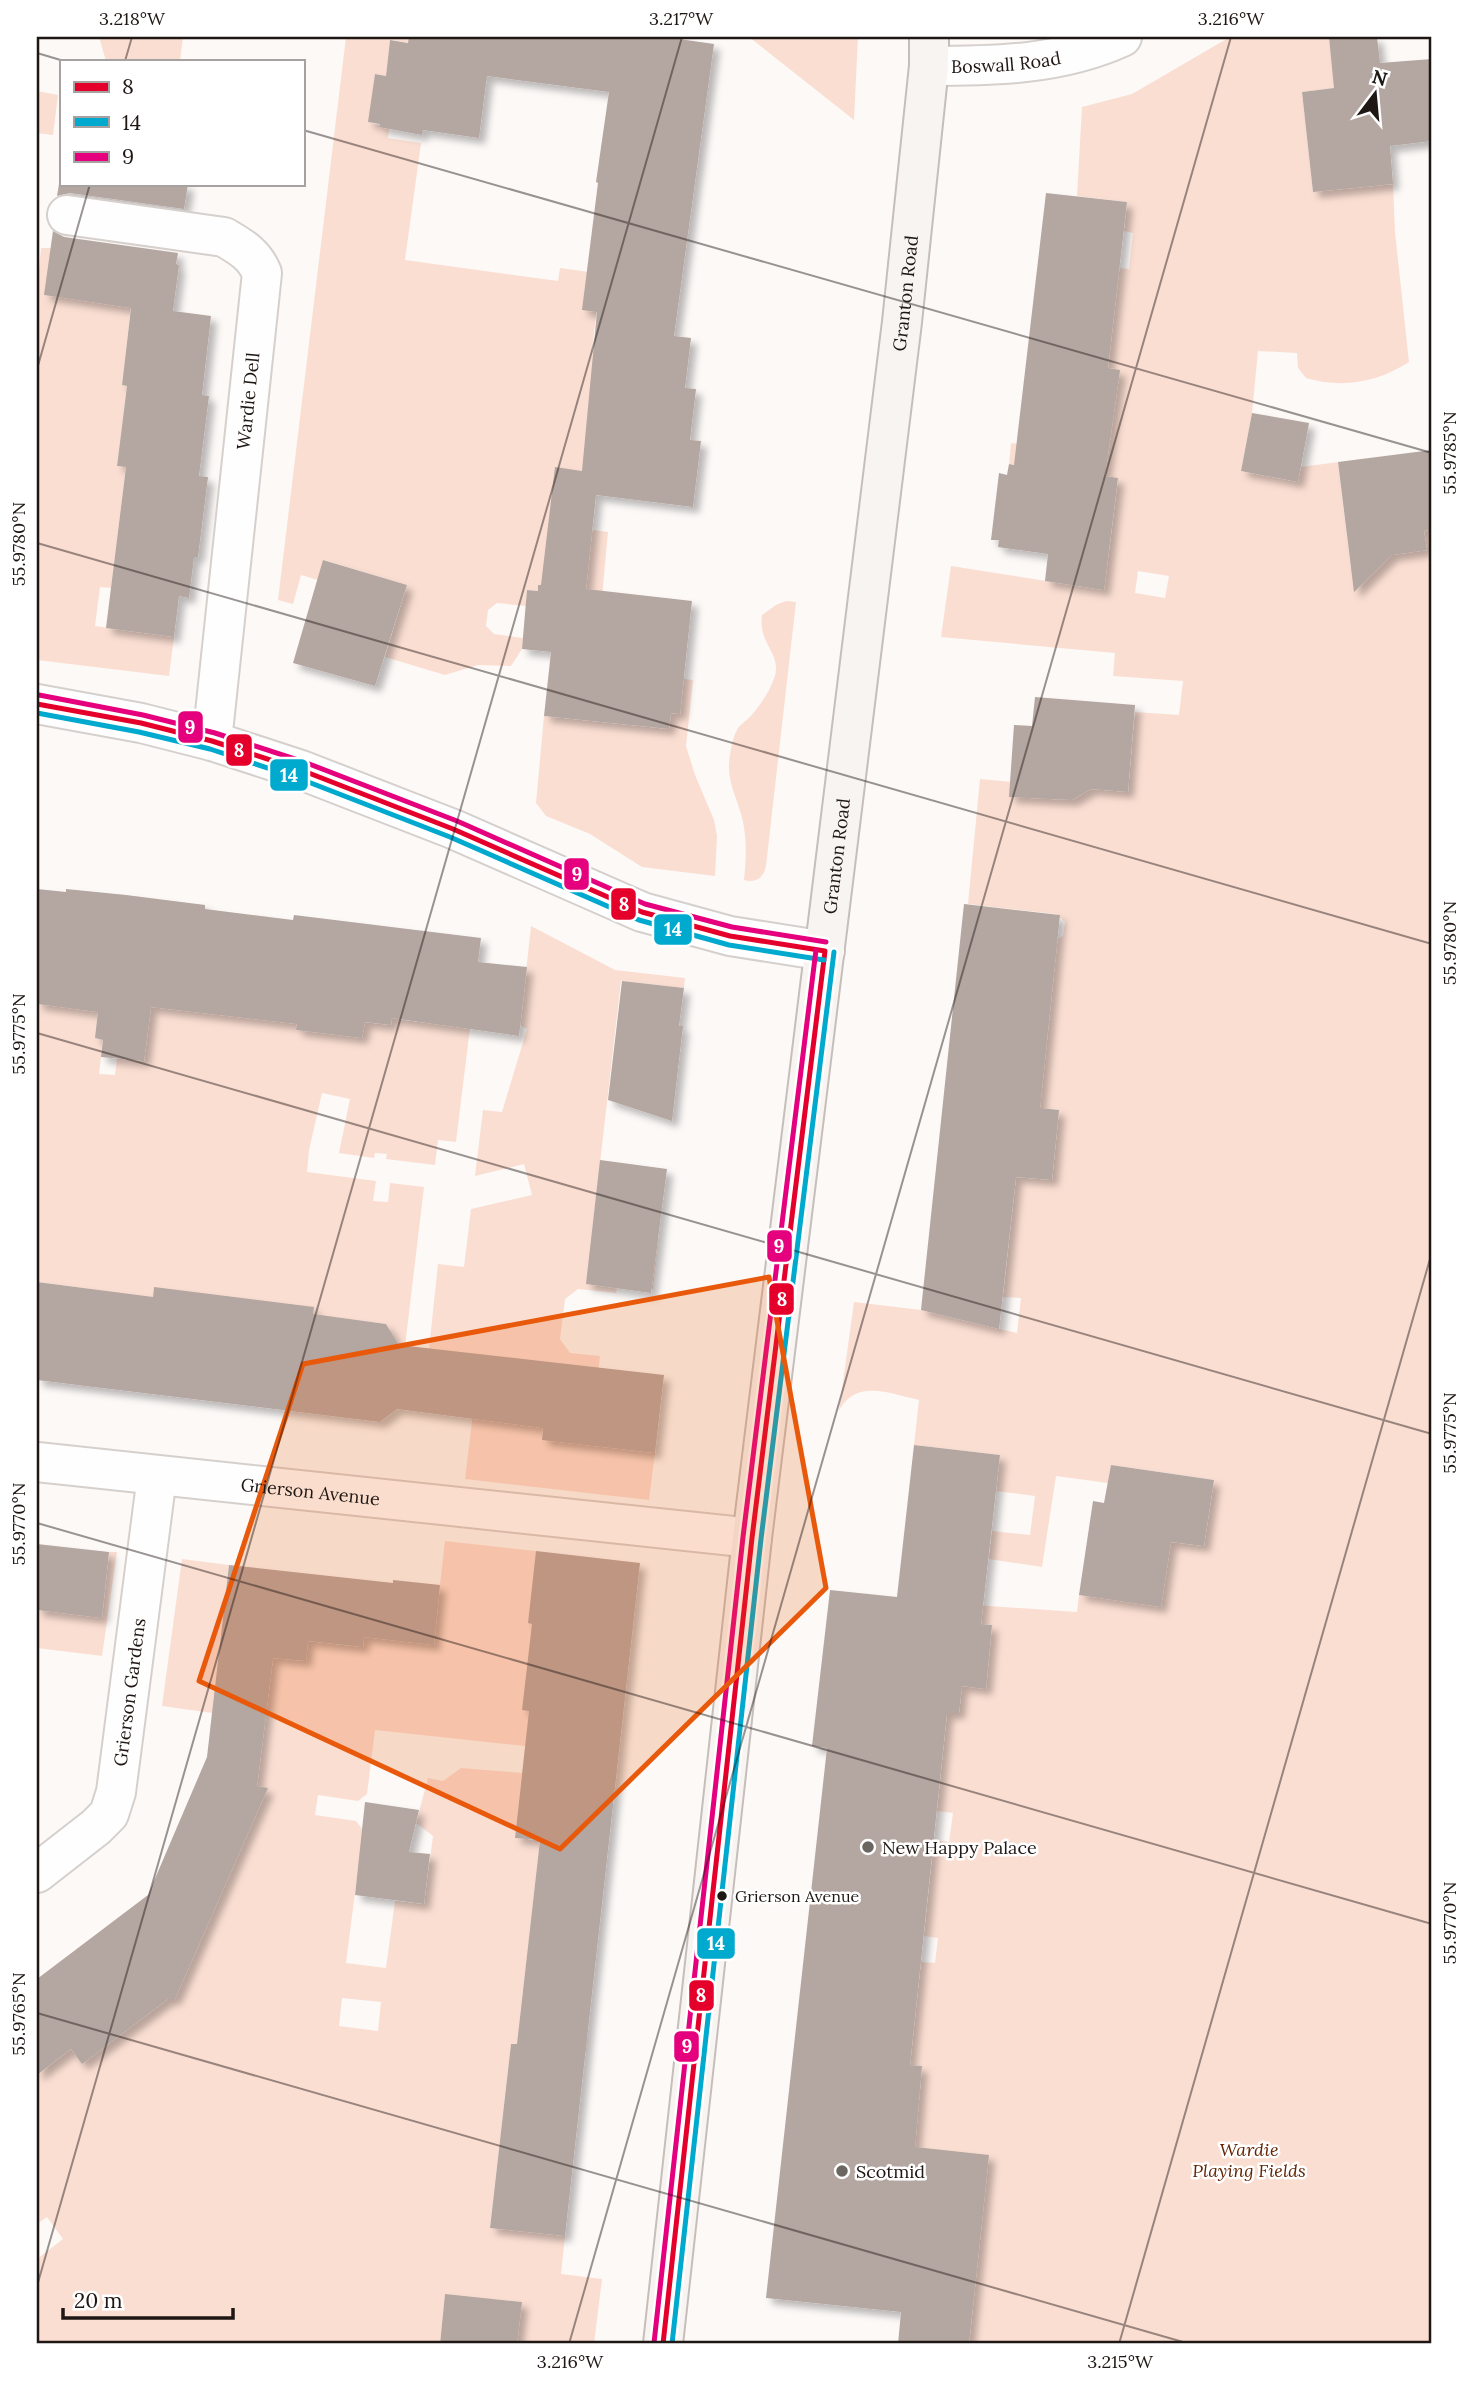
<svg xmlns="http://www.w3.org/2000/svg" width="1469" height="2381" font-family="Lora,serif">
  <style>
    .green { fill: #fbded2; fill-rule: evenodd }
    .building { fill: #b4a6a0; filter: url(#shadow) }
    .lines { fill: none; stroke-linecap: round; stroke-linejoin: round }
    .minor-casing { stroke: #d6d0cd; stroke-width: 42 }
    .major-casing { stroke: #c6beba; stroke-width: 42 }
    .minor { stroke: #fffefe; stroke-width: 38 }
    .major { stroke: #f8f4f2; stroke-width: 38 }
    .bus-1-casing { stroke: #fff; stroke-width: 10 }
    .bus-2-casing { stroke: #fff; stroke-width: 10 }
    .bus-3-casing { stroke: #fff; stroke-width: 10 }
    .bus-1 { stroke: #e4002b; stroke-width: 5 }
    .bus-2 { stroke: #00a9ce; stroke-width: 5 }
    .bus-3 { stroke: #e5007d; stroke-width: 5 }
    .marked { fill: #e8590c; fill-opacity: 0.2; stroke: #e8590c; stroke-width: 5; stroke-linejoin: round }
    .ticks { fill: none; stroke: #1f1714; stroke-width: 2; stroke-opacity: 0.45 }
    .poi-dot { fill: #6c6663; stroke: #fff; stroke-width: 2.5 }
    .bus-dot { fill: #1f1714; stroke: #fff; stroke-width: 2.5 }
    .labels { text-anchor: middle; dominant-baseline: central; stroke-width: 5; stroke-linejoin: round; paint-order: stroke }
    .bus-label { font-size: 16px; fill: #1f1714; stroke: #fff; text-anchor: start }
    .street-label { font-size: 18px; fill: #1f1714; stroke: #fff }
    .poi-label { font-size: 18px; fill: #1f1714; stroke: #fff; text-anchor: start }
    .park-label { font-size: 18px; font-style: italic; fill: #642404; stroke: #fff }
    .line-badge { stroke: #fff; stroke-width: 2.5 }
    .badge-label { font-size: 19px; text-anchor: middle; font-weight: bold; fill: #fff }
    .neatline { fill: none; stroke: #1f1714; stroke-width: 2.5 }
    .ticks-label { font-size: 18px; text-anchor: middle; fill: #1f1714 }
  </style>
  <defs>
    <filter id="shadow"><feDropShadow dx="6" dy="6" stdDeviation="3.5" flood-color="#0004"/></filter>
  </defs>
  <rect width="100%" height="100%" fill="#fcf9f7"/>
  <path class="green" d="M99,37H183L180,61H106Z
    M346,37H413L412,43L390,40L386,76L375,74L369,122L389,129L388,138L421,143L405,260L558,281L560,268L681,285L598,299L592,350L619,355L630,476L555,468L578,528L608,532L602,597L538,586V591L527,590L526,606L497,603L488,610L486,626L494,634L523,638L522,649L511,666L478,665L445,675L385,657L407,585L324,560L318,580L301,575L293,604L278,600Z
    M749,37H858L854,120Z
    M1230,37H1329L1335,88L1302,92L1313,191L1393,184L1395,232L1409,362C1378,382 1343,389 1306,378L1298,368L1297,353L1258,351L1252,413L1241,471L1298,482L1301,467L1338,462L1351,569L1389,549C1407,560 1410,548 1426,545L1424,531L1432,529V2344H969L974,2295L901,2146L920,2091L922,2066L910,2065L921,1962L935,1963L938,1938L924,1936L934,1840L949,1842L953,1813L937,1811L947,1713H959L961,1696L950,1685L986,1688L992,1625L959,1621L961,1604L1077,1612L1079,1595L1171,1542L1204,1546L1214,1480L1111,1465L1108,1483L1056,1476L1042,1567L989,1559L992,1531L1030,1535L1035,1496L996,1491L1000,1455L914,1445L919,1400C891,1394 856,1378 839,1411L854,1302L921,1310L1017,1333L1021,1298L1003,1297L1016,1177L1052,1180L1059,1110L1023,1107L1047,1039L1054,970V941L1063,936L1065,922L1056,914L968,904L980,779L1012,782L1049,792L1057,799L1072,800L1081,795V788L1128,792L1135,712L1179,715L1183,681L1113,676L1115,653L941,637L951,566L1091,588L1109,552L1118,478L1009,464L1011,443L1039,447L1119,370L1108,368L1119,268L1129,269L1133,233L1124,231L1127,202L1077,196L1082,107L1132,94ZM1138,571L1169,576L1165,598L1135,593Z
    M37,91L58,95L53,135L37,133Z
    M41,248H51L45,295L131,306L122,385L127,386L117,466L126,467L111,588L100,587L95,626L174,637L169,676L37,660V292Z
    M786,601L796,602L766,866C763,879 756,883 744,880C746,861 747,841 743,822C739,802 728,785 729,764C730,753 732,738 738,728C741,724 746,721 750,717C760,706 770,691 775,676C781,652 758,644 762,615L776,605Z
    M674,678L693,680L686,746L695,775L714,820L717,836L715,876L642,867L590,834L546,816L536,803L544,716L669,729L671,713L680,714Z
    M251,915L270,917L260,998L300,1004L297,1030L324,1033L364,1022L391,1025L394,997L404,998L402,1020L428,1023L475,987L456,1142L438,1140L435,1165L386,1159L387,1154L375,1153L374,1158L339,1153L350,1099L322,1093L309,1150L307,1172L376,1181L373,1201L388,1202L390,1183L424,1187L404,1355L386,1324L325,1316L318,1319L154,1288L149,1328L94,1387L78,1385L90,1289L37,1282V1004L52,1006L54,985L107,992L95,1038L103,1040L99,1074L115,1075L117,1058L144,1061L150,1007L245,966Z
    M531,926L615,970L685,978L684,988L621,981L592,1232L658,1241L653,1289L618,1285L616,1293L578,1289L565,1299L560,1339L570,1353L600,1356L596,1392L548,1386L542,1439L655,1453L649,1500L465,1479L480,1355L429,1349L438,1264L464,1267L471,1209L532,1195L524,1164L475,1176L483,1110L502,1112L527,1029L494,1013L522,1009Z
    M445,1541L536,1551L565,1628L552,1749L375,1730L367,1794L358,1801L318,1795L315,1815L356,1821L363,1830L346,1963L386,1968L395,1901L424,1904L433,1836L416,1823L428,1778L443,1781L461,1768L522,1773L515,1838L540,1840L519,2027L588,2035L586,2052L511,2044L490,2227L565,2236L561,2274L602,2279L594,2344H517L521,2302L445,2295L440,2344H37V2259L63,2239L47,2217L37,2224V2075L71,2049L82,2063L194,1789L263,1738L210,1732L212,1713L162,1706L182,1559L229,1565L219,1651L305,1661L308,1641L363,1647L370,1581L433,1645ZM342,1998L381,2002L378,2031L339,2026Z
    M109,1552H117L102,1656L37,1648V1610L102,1617Z"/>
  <path class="building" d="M409,37H665L714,44L674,336L691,338L685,388L696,389L690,440L701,441L693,507L596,495L586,589L692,601L680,714L671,713L669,729L544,716L551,652L522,649L527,590L538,591V585H541L555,467L582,471L597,312L582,310L598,183L596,182L609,92L487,76L479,138L423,130L422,135L379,127L380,124L368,122L375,74L386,76L390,40L408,43Z
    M1329,37H1377L1380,63L1432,59V141L1390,146L1393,184L1313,192L1302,92L1334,88Z
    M59,184H188L184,209L70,193L57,196Z
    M1046,193L1127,202L1108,368L1120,370L1105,476L1118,478L1104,590L1045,581L1048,554L998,547L999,540H991L999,473L1007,475L1009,464L1014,465Z
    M53,231L64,237L178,253L176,264L179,265L173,311L211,316L202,395L209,396L199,476L208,477L198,557H194L189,598L179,596L174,637L106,628L126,467L117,466L127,386L122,385L131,308L44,295Z
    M1252,413L1309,423L1298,482L1241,471Z
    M1432,450V529L1424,531L1427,550L1392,555L1354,592L1338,462Z
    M323,560L407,585L375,686L293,663Z
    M1035,697L1135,705L1128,792L1091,789L1072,800L1009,797L1014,725L1032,726Z
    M37,889L66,892V889L126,895L205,905V909L293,920L294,915L481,938L478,962L527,967L519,1036L392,1018L391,1025L365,1022L362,1038L296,1030L297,1024L151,1007L144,1061L101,1057L103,1040L95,1038L98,1012L37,1004Z
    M964,904L1060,915L1040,1108L1059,1110L1052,1180L1016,1177L999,1329L921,1310Z
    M622,981L684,988L679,1026H683L672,1121L608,1100Z
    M600,1160L667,1169L651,1293L586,1284Z
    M37,1282L153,1297L154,1287L314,1307L313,1314L386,1324L399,1345L664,1375L655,1453L542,1440L543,1428L397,1409L380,1422L37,1380Z
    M914,1445L1000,1455L981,1624L992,1625L986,1689L962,1686L959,1713H947L910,2065L922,2066L915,2147L989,2155L969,2344H898L901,2312L766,2298L827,1748L812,1746L830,1590L897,1597Z
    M1111,1465L1214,1480L1204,1546L1171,1542L1161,1607L1079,1595L1093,1501L1104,1503Z
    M37,1544L109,1552L102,1618L37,1610Z
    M536,1551L640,1563L565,2236L490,2228L511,2044H517L540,1840L515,1838L529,1711L522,1710L532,1624L528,1623Z
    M229,1565L393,1583V1580L440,1585L434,1645L364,1637L363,1647L308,1641L306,1661L273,1658L257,1786L268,1788L175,1999H168L82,2064L71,2049L37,2075V1979L148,1895L207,1757Z
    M365,1802L419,1810L409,1852L430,1854L424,1904L355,1895Z
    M445,2294L522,2302L517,2344H440Z"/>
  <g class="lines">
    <g class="minor-casing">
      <g id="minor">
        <path id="s1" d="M929,66C994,66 1061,65 1122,37"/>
        <path d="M67,215L224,237C241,247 254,254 262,273L212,741"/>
        <path d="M37,704L141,723L212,741L301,770L453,829L642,912L730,936L825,951"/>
        <path id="s2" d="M37,1462L752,1538"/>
        <path id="s3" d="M37,1873L96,1827L109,1814L116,1792L157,1476"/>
      </g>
    </g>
    <g class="major-casing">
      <g id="major">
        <path id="s4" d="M663,2344L752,1538L902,322L929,66V37"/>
      </g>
    </g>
    <use href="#minor" class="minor"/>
    <use href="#major" class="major"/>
    <g class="bus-1-casing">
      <path id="bus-1" d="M37,704L141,723L212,741L301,770L453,829L642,912L730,936L825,951
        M663,2344L752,1538L825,951"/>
    </g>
    <g class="bus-2-casing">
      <path id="bus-2" d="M37,713L139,732L210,749L298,778L450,837L639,920L729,945L824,960
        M672,2344L761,1539L834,952"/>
    </g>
    <g class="bus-3-casing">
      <path id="bus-3" d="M39,695L143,715L215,733L304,762L457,821L645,904L732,927L826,942
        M654,2343L743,1537L816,950"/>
    </g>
    <use href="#bus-1" class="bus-1"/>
    <use href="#bus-2" class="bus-2"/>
    <use href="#bus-3" class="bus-3"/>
  </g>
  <path class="marked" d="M769,1277L826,1588L560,1849L199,1681L303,1364Z"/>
  <path class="ticks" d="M37,53L64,61M125,61L132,37M303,130L1432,453M37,369L90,184M37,543L1432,944M37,1033L1432,1434M37,1523L1432,1924M37,2013L1190,2344M37,2286L682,37M569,2344L1231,37M1119,2344L1432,1252"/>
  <g class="poi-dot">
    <circle cx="868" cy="1847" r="7"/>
    <circle cx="842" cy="2171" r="7"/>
  </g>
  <circle class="bus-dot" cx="722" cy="1896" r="6"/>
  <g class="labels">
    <g class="bus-label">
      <text x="735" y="1896">Grierson Avenue</text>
    </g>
    <g class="street-label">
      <text stroke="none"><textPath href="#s1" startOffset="77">Boswall Road</textPath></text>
      <text stroke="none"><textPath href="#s4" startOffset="2065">Granton Road</textPath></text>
      <text transform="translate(248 401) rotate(-84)">Wardie Dell</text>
      <text stroke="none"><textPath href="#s4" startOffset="1498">Granton Road</textPath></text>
      <text stroke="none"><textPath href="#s2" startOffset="275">Grierson Avenue</textPath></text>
      <text stroke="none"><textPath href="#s3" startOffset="217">Grierson Gardens</textPath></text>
    </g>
    <g class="poi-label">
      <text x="882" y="1847">New Happy Palace</text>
      <text x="856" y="2171">Scotmid</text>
    </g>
    <g class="park-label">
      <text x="1249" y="2149">Wardie<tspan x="1249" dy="21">Playing Fields</tspan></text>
    </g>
  </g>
  <g class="line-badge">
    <rect x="177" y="710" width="27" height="34" rx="7" fill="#e5007d"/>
    <rect x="225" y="733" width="28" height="34" rx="7" fill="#e4002b"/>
    <rect x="269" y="758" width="40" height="34" rx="7" fill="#00a9ce"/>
    <rect x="563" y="857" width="27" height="34" rx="7" fill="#e5007d"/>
    <rect x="610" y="887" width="27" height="34" rx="7" fill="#e4002b"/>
    <rect x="653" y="913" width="40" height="33" rx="7" fill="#00a9ce"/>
    <rect x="766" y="1229" width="27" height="34" rx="7" fill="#e5007d"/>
    <rect x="768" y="1282" width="27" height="34" rx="7" fill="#e4002b"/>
    <rect x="696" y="1927" width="40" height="33" rx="7" fill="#00a9ce"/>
    <rect x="688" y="1979" width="27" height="33" rx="7" fill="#e4002b"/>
    <rect x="673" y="2030" width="27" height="33" rx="7" fill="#e5007d"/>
  </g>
  <g class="badge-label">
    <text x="190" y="734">9</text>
    <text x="239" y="757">8</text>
    <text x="289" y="782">14</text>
    <text x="577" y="881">9</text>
    <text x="624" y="911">8</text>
    <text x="673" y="936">14</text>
    <text x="779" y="1253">9</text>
    <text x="782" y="1306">8</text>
    <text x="716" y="1950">14</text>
    <text x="701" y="2002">8</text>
    <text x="687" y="2053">9</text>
  </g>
  <rect width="1469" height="2381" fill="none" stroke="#ffffff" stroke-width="77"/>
  <rect x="60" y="60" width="245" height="126" fill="#ffffff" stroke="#a5a2a1" stroke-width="2"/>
  <rect x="74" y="82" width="35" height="10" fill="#e4002b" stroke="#a5a2a1" stroke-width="2"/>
  <text x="122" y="94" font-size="21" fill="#1f1714">8</text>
  <rect x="74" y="117" width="35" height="10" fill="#00a9ce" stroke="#a5a2a1" stroke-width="2"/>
  <text x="122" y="130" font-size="21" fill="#1f1714">14</text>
  <rect x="74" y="152" width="35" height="10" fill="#e5007d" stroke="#a5a2a1" stroke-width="2"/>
  <text x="122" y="164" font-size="21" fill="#1f1714">9</text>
  <g transform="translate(1375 94) rotate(16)" stroke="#ffffff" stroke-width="5" paint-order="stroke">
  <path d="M0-5L12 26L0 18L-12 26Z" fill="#1f1714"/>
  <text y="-10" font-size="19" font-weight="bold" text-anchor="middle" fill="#1f1714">N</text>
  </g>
  <path d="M63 2308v10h170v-10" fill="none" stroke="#1f1714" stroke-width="3.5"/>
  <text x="74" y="2308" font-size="21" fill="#1f1714" stroke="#ffffff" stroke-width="5" paint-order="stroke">20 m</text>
  <rect x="38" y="38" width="1392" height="2304" class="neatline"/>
  <g class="ticks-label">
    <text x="132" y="25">3.218°W</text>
    <text x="681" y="25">3.217°W</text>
    <text x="1231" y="25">3.216°W</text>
    <text transform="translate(1450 453) rotate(-90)" y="6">55.9785°N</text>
    <text transform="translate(19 544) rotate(-90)" y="6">55.9780°N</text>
    <text transform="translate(1450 943) rotate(-90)" y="6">55.9780°N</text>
    <text transform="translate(19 1034) rotate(-90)" y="6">55.9775°N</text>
    <text transform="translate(1450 1433) rotate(-90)" y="6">55.9775°N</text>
    <text transform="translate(19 1524) rotate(-90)" y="6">55.9770°N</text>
    <text transform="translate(1450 1923) rotate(-90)" y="6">55.9770°N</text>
    <text transform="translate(19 2014) rotate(-90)" y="6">55.9765°N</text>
    <text x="570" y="2368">3.216°W</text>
    <text x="1120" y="2368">3.215°W</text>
  </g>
</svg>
